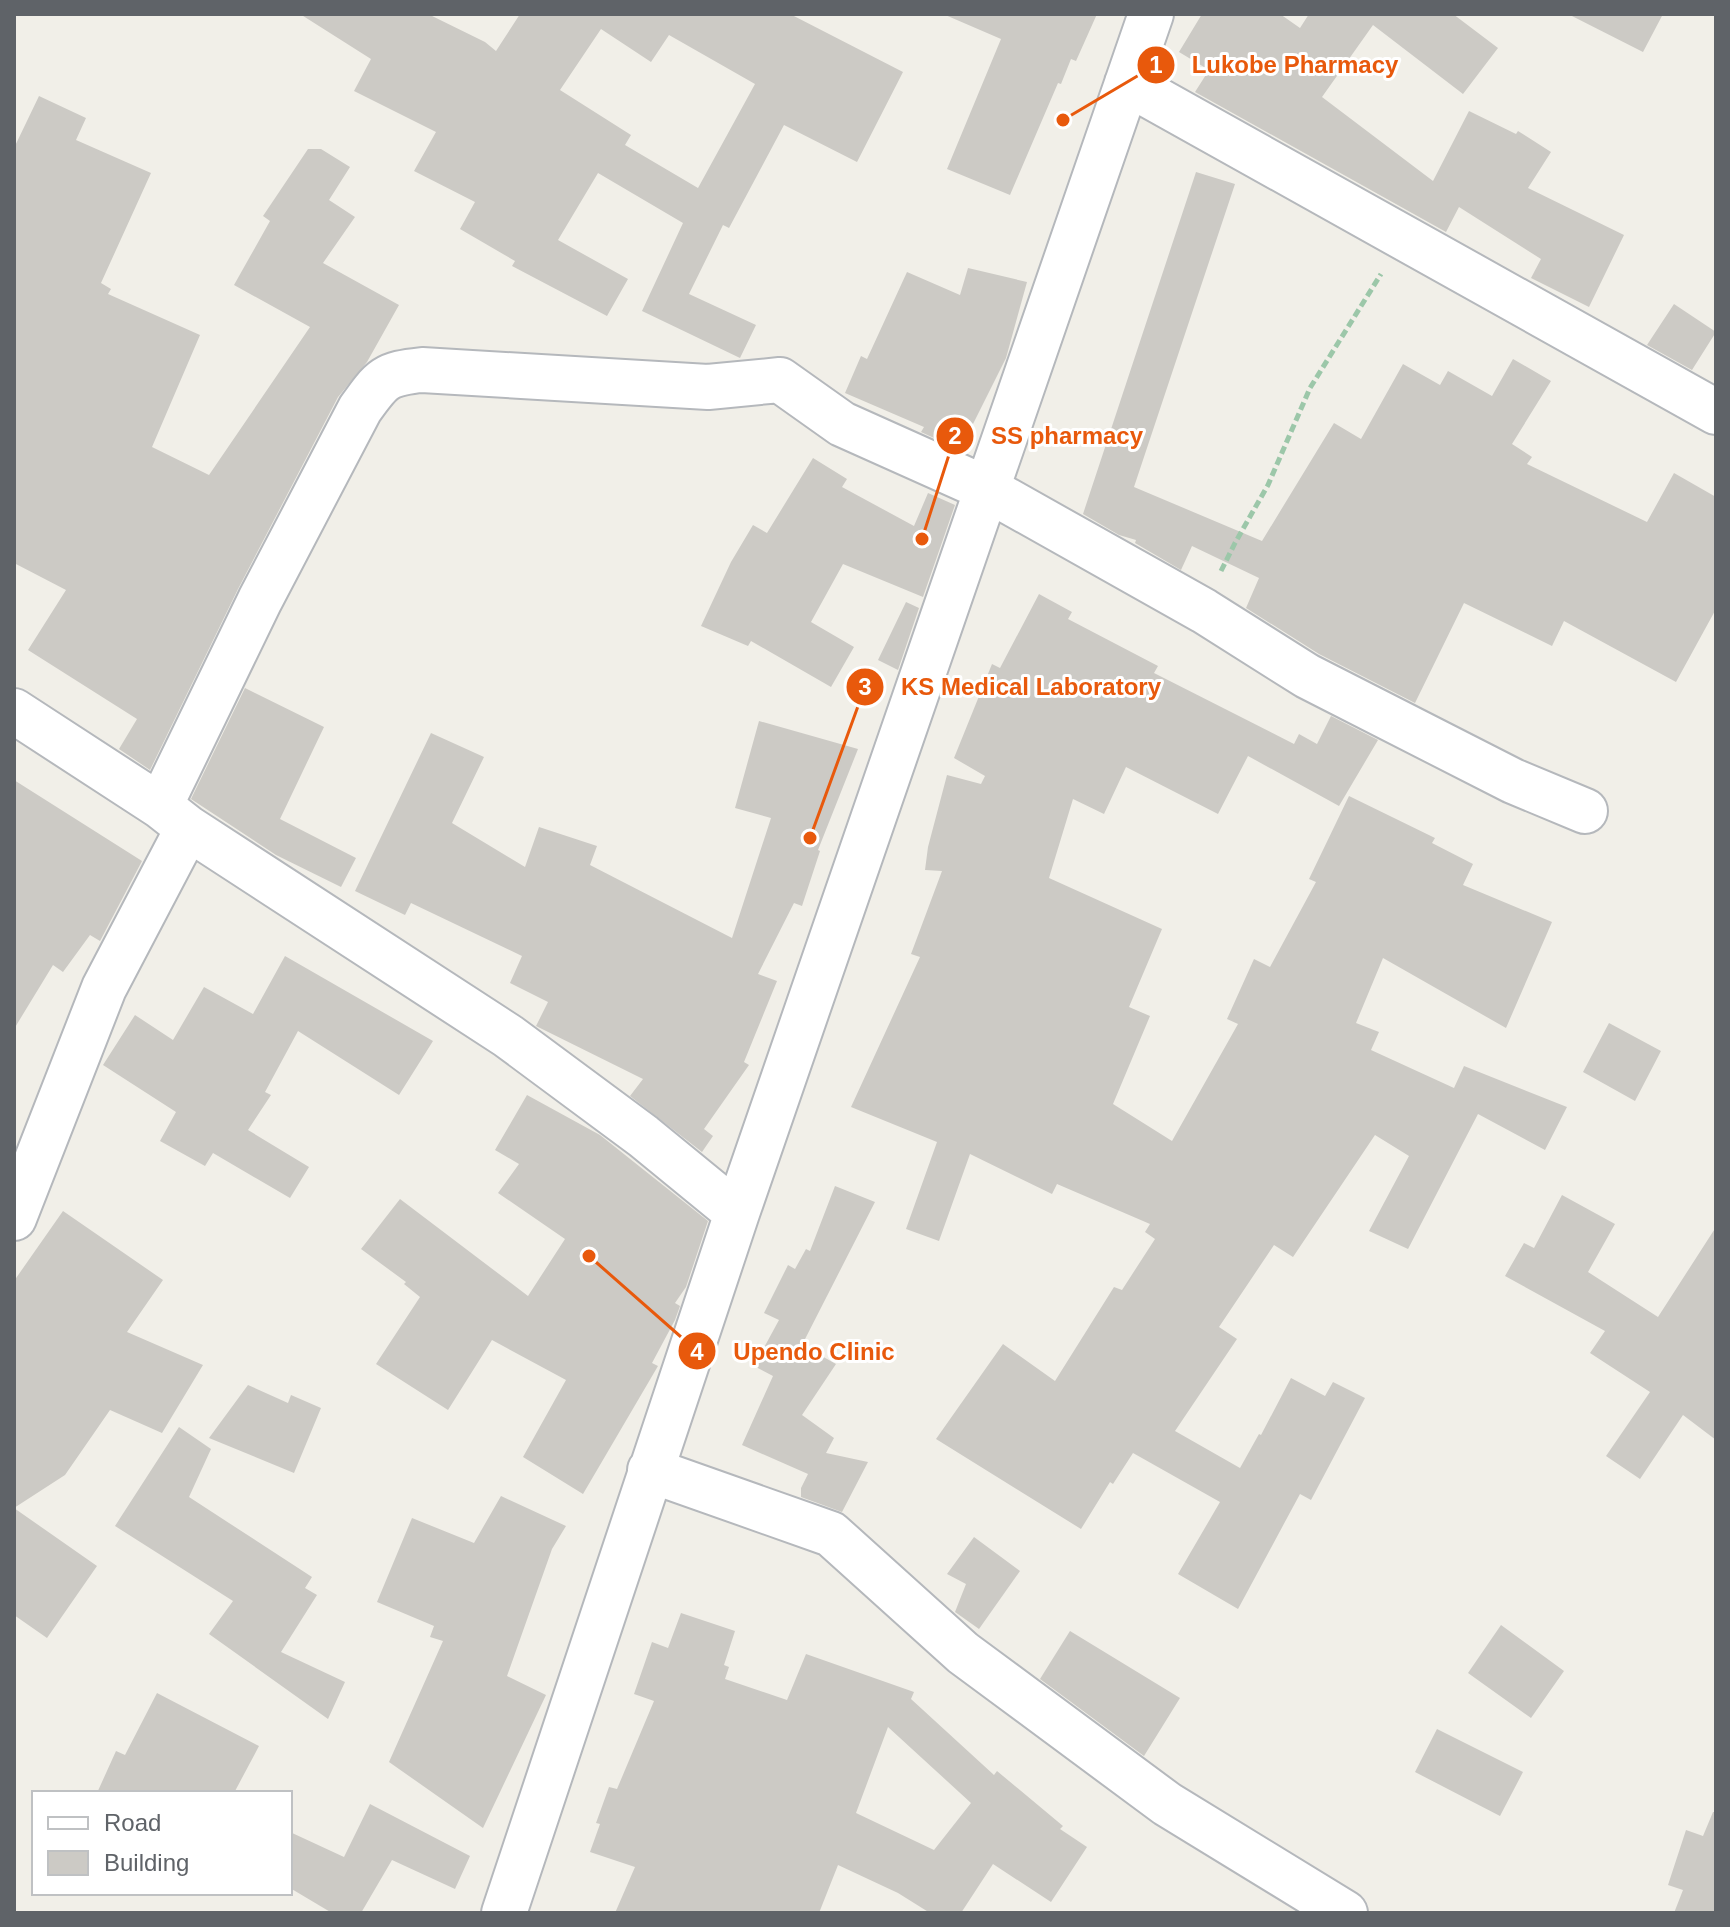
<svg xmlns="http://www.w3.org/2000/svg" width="1730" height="1927" font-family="Helvetica,sans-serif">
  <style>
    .building { fill: #cccac5; fill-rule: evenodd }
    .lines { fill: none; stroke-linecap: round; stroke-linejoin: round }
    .minor-casing { stroke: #b5b8bc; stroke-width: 48 }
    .path { stroke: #9cc7a9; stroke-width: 5; stroke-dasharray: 8 4; stroke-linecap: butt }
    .minor { stroke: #fff; stroke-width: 44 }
    .leader { fill: none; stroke: #e8590c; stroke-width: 3 }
    .callout-dot { fill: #e8590c; stroke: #fff; stroke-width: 3 }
    .mark-label { font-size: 24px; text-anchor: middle; font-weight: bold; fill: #fff }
    .callout-label { font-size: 24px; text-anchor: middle; font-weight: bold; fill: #e8590c; stroke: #fff; stroke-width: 6; stroke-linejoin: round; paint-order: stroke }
  </style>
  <rect width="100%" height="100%" fill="#f1efe8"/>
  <path class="building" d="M300,14H428L485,42L496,51L520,14H790L903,72L857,162L784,125L729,228L723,225L689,294L756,325L740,358L642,311L683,223L598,173L558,240L628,279L607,316L512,266L515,261L460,229L475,202L414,171L436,132L354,91L371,59ZM601,29L651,62L669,35L755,84L698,188L625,145L631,135L560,90Z
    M943,14H1097L1076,61L1071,59L1061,84L1058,83L1010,195L947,169L1001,39Z
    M1202,14H1280L1300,28L1309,14H1453L1498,48L1463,94L1373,25L1322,97L1433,181L1469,111L1516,134L1518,131L1551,152L1528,188L1624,235L1589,307L1531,278L1541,259L1459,207L1446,232L1195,92L1209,70L1179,52Z
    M1568,14H1663L1643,52Z
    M39,96L86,118L76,140L151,173L101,283L111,289L108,294L200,335L152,447L209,475L310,327L234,285L270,221L263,216L308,149H321L350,167L329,200L355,217L323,263L399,305L367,362L338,397L238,589L150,770L119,749L137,719L28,650L66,590L14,563V148Z
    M1196,172L1235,184L1134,487L1262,541L1334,423L1361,439L1403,364L1440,385L1448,371L1492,396L1513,359L1551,381L1512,444L1532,457L1527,464L1647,522L1674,473L1716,497V609L1676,682L1564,621L1552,646L1464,603L1415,703L1319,654L1246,608L1259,578L1192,546L1181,570L1135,543L1136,540L1119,535L1083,514Z
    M968,268L1027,282L1006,358L960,450L921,432L924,427L845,393L861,356L867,359L907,272L960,295Z
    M1674,304L1716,332L1692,370L1647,345Z
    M813,458L847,479L842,487L914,526L928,493L955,505L923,597L843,564L811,622L854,647L831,687L751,641L748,646L701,626L731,562L753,525L767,533Z
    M1039,594L1072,612L1068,619L1158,666L1154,673L1294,744L1299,734L1317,744L1331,716L1378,740L1339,806L1248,756L1218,814L1126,767L1104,814L1073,799L1049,878L1162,929L1129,1007L1150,1016L1113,1104L1172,1141L1238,1024L1227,1019L1254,959L1270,967L1316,882L1309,879L1349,796L1435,838L1432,843L1473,864L1463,885L1552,922L1506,1028L1383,958L1356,1023L1379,1032L1371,1050L1454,1088L1464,1066L1567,1107L1545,1150L1478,1114L1408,1249L1369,1231L1409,1156L1375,1135L1293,1257L1274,1245L1219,1327L1237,1339L1175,1431L1240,1468L1259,1434L1261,1435L1291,1378L1325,1396L1333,1382L1365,1398L1311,1500L1300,1494L1238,1609L1178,1574L1220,1502L1133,1453L1113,1484L1110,1482L1081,1529L936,1439L1003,1344L1055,1381L1114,1287L1122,1290L1155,1239L1145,1232L1150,1224L1057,1184L1052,1194L970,1154L939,1241L906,1229L937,1142L851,1107L920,957L911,954L942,871L925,870L928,847L947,775L981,784L985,776L954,758L992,664L1000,668Z
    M906,602L919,608L898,670L878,660Z
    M245,688L324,727L280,819L356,858L341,887L276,855L191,799Z
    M759,721L858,749L818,850L820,851L802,906L794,903L758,974L777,981L744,1062L749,1065L704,1129L713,1136L702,1152L630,1096L643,1079L536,1026L548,1002L510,983L522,956L411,903L405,915L355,891L431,733L484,757L452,823L525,867L539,827L597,846L590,865L732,938L771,818L735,808Z
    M14,780L142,861L100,941L90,935L63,972L53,965L14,1029Z
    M285,956L433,1041L399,1095L298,1031L265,1092L271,1095L248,1130L309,1167L290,1198L213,1153L205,1166L160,1141L176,1112L103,1065L135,1015L173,1040L204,987L253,1014Z
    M1609,1023L1661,1051L1635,1101L1583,1072Z
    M527,1095L600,1135L708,1221L686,1287L675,1303L680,1306L675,1320L652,1363L658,1366L583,1494L523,1457L566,1380L492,1340L448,1410L376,1364L420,1297L404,1284L406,1282L361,1249L400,1199L528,1296L565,1239L498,1193L519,1164L495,1150Z
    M835,1186L875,1202L802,1345L836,1364L802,1415L834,1438L826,1453L868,1462L842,1512L801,1497V1488L808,1474L742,1445L773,1376L754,1366L779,1320L764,1313L788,1265L795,1269L806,1249L810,1251Z
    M1562,1195L1615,1224L1588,1272L1658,1317L1716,1227V1440L1683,1415L1640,1479L1606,1456L1650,1392L1590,1353L1605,1331L1505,1276L1524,1243L1534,1248Z
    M63,1211L163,1280L127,1332L203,1365L162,1433L110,1410L65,1475L14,1508V1281Z
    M248,1385L288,1403L291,1395L321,1408L294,1473L209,1438Z
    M179,1427L211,1449L189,1497L312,1577L305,1588L317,1595L281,1652L345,1682L328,1719L209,1634L233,1601L115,1526Z
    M501,1496L566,1526L552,1549L507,1676L546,1695L483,1828L389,1762L443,1641L430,1637L434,1626L377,1602L412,1518L474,1543Z
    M14,1508L97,1566L47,1638L14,1615Z
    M974,1537L1020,1571L979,1629L955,1612L966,1584L947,1574Z
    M681,1613L735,1631L724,1665L729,1667L725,1679L787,1700L806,1654L914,1692L911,1699L994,1775L997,1771L1063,1826L1060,1829L1087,1847L1051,1902L993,1864L961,1913H930L898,1893L838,1865L819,1913H615L635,1867L590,1852L600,1824L596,1823L609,1787L617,1789L654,1701L634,1694L652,1642L668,1648ZM888,1727L971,1803L934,1850L856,1813Z
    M1501,1625L1564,1671L1531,1718L1468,1673Z
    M1070,1631L1180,1698L1144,1756L1040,1679Z
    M157,1693L259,1746L234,1793H97L116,1751L125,1755Z
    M1437,1729L1523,1772L1500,1816L1415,1772Z
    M370,1804L470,1856L455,1889L392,1860L361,1913H332L290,1888V1832L344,1857Z
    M1713,1812H1716V1913H1674L1683,1890L1668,1885L1686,1830L1703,1836Z"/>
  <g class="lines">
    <g class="minor-casing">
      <path id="minor" d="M1127,83L1716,412
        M14,711L160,806L188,828L508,1036L643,1136L737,1213
        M160,806L260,600L360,409C382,378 385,374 422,370L708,387L780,380L842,424L987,489L1204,611L1307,676L1513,781L1585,811
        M14,1218L104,988L188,828
        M650,1470L831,1534L963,1653L1167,1804L1345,1913
        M504,1913L737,1213L1151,14"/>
    </g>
    <path class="path" d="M1221,571L1235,543L1268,485L1310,388L1381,274"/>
    <use href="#minor" class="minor"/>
  </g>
  <path class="leader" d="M1063 120L1156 65M922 539L955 436M810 838L865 687M589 1256L697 1351"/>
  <g class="callout-dot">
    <circle cx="1063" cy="120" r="8"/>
    <circle cx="922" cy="539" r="8"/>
    <circle cx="810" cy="838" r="8"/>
    <circle cx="589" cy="1256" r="8"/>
    <circle cx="1156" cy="65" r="20"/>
    <circle cx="955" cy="436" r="20"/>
    <circle cx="865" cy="687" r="20"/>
    <circle cx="697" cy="1351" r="20"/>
  </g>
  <g class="mark-label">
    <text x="1156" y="73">1</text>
    <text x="955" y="444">2</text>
    <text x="865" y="695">3</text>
    <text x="697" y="1360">4</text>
  </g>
  <g class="callout-label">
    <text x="1295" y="73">Lukobe Pharmacy</text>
    <text x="1067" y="444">SS pharmacy</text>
    <text x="1031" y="695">KS Medical Laboratory</text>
    <text x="814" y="1360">Upendo Clinic</text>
  </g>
  <rect width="1730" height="1927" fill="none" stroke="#5f6368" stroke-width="32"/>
  <rect x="32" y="1791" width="260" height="104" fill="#ffffff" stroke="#bfc1c3" stroke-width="2"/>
  <rect x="48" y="1817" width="40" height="12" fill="#ffffff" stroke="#bfc1c3" stroke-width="2"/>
  <text x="104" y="1831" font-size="24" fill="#5f6368">Road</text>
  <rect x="48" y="1851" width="40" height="24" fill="#cccac5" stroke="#bfc1c3" stroke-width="2"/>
  <text x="104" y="1871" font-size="24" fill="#5f6368">Building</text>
</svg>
